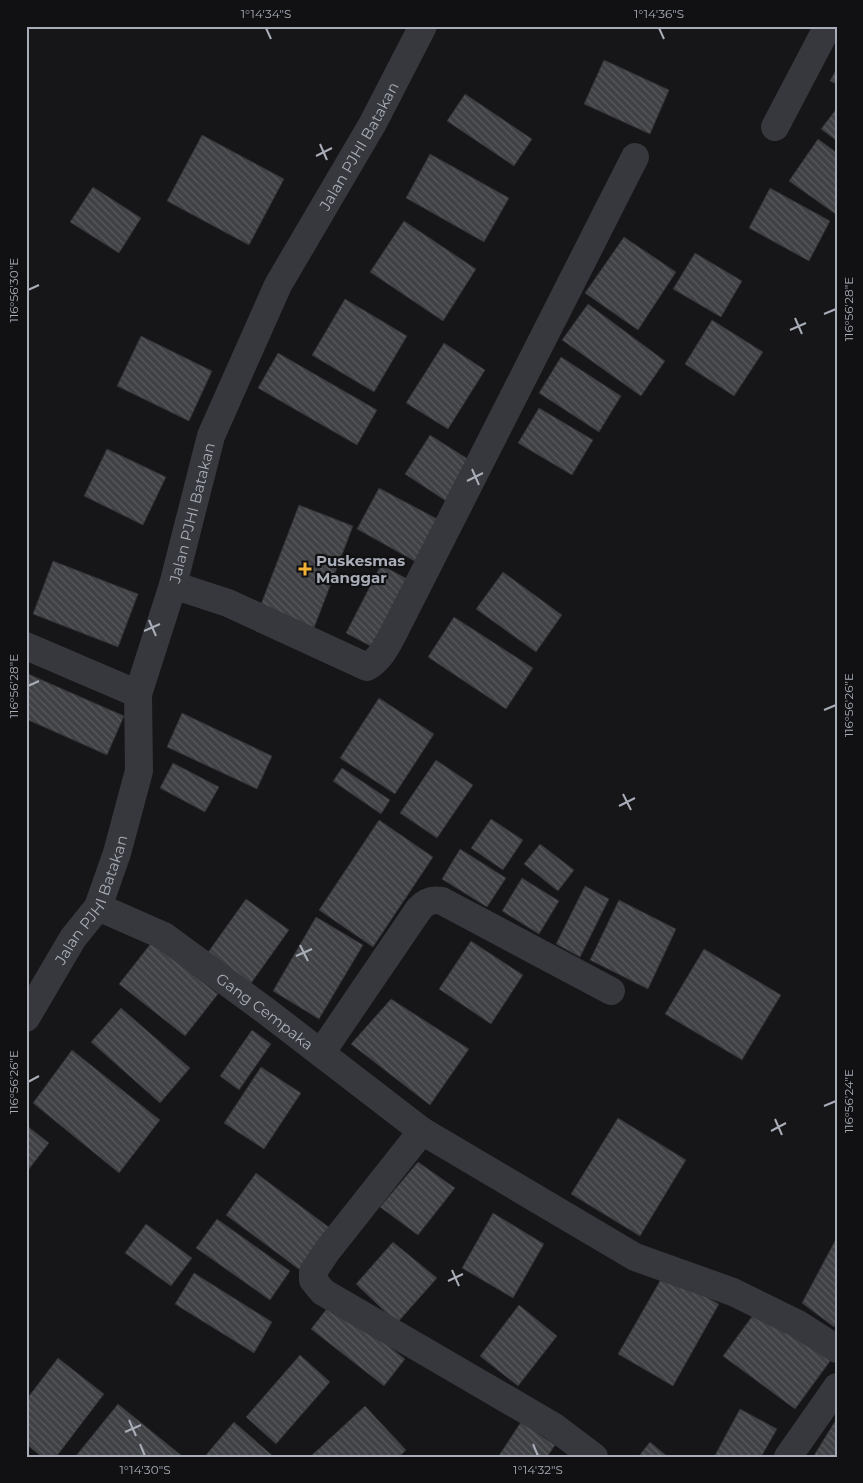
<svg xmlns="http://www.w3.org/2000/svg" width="863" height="1483" font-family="Montserrat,sans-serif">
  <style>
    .building { fill: url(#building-back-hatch); stroke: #303034 }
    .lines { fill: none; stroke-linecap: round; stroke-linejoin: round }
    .street { stroke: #37383d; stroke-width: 28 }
    .ticks { fill: none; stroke: #a8adb8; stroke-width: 2 }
    .poi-dot { fill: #f2b134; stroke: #111113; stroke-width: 2 }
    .labels { text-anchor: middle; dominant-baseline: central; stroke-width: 4.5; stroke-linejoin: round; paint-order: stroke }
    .street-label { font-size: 15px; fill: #a8adb8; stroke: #111113 }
    .poi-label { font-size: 15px; font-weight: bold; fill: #a8adb8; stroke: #111113; text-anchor: start }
    .neatline { fill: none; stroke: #a8adb8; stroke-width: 2 }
    .ticks-label { font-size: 12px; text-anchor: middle; fill: #a8adb8 }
  </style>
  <defs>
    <pattern id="building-back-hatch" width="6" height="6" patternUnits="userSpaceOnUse" patternTransform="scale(1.25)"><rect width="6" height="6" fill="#404145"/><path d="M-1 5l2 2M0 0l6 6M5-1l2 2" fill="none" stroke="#595a5e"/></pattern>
  </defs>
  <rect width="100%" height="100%" fill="#161618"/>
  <path class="building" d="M604,60L669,90L650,134L584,104Z
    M837,68V84L830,81Z
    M465,94L532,139L514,166L447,121Z
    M837,108V141L821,129Z
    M202,135L284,179L249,245L167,201Z
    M818,139L837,153V215L789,181Z
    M430,154L509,198L484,242L406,198Z
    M93,187L141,218L119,253L70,222Z
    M770,188L830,221L809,261L749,228Z
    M404,221L476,269L443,321L370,272Z
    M624,237L676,272L638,330L585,293Z
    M695,253L742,281L721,317L673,289Z
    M345,299L407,336L374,392L312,355Z
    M588,304L665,361L641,396L562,340Z
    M712,320L763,352L734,396L685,364Z
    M141,336L212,371L189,421L117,386Z
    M444,343L485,370L448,429L406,403Z
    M278,353L377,410L357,445L258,388Z
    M561,357L621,396L599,432L539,393Z
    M539,408L593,440L572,475L518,443Z
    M430,435L471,461L446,501L405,474Z
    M107,449L166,477L143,525L84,496Z
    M379,488L441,521L418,563L357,529Z
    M299,505L353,526L312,633L258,612Z
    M53,561L138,594L118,647L33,614Z
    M381,565L413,582L378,650L346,633Z
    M503,572L562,615L536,652L476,609Z
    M454,617L533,668L506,709L428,657Z
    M26,673L124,716L107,755L26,719Z
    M379,698L434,734L395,794L340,758Z
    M182,713L272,756L257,789L167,747Z
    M436,760L473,785L437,838L400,813Z
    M173,763L219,787L205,812L160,788Z
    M342,768L390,800L381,814L333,781Z
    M491,819L523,840L503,870L471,848Z
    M379,820L433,857L373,947L319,910Z
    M540,844L574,870L558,891L524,864Z
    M460,849L506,878L487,907L442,879Z
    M522,878L559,901L539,934L502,911Z
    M585,886L609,899L580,957L556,944Z
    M246,899L289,930L247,989L204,958Z
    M619,900L676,929L648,989L590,960Z
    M316,917L363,945L319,1019L273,991Z
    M471,941L523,975L491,1024L439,989Z
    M152,942L218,994L185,1036L119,984Z
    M704,949L781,995L742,1060L665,1014Z
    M391,999L469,1049L430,1105L351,1044Z
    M121,1008L190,1068L160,1103L91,1042Z
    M252,1030L271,1044L239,1090L220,1076Z
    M72,1050L160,1120L119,1173L33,1103Z
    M261,1067L301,1093L264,1149L224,1123Z
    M618,1118L686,1160L640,1236L571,1194Z
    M26,1125L49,1143L26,1173Z
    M418,1162L455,1188L418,1235L380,1207Z
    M256,1173L334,1231L304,1273L226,1215Z
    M493,1213L544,1244L513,1298L462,1268Z
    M217,1219L290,1271L270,1300L196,1248Z
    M146,1224L192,1258L171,1286L125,1253Z
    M837,1237V1321L834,1327L802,1303Z
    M393,1242L437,1278L397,1323L356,1284Z
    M194,1273L272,1322L254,1353L175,1304Z
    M664,1274L719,1304L673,1386L618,1354Z
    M332,1302L405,1359L384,1386L311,1329Z
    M519,1305L557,1336L518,1386L480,1356Z
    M759,1307L831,1360L795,1409L723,1356Z
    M300,1355L330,1382L276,1444L246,1417Z
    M58,1358L104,1394L56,1457H42L26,1444V1400Z
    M118,1404L182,1456V1457H75Z
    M365,1406L406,1450L399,1457H310Z
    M740,1409L777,1429L761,1457H714Z
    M837,1418V1457H813Z
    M234,1422L274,1457H206L205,1456Z
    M521,1422L555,1445L547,1457H498Z
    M650,1442L668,1457H638Z"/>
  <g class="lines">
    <g class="street">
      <path d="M775,127L828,26"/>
      <path d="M173,585L228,603L367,667C379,660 384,650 391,638L635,157"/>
      <path d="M26,646L138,694"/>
      <path id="s1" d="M98,907L164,936L266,1011L422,1131L635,1257L733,1292L798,1324L837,1349"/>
      <path id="s2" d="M26,1018L73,938L98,907L117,853L139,771L138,694L173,585L211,436L278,285L373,123L423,26"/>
      <path d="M321,1053L419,909C426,901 432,899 442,901L611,991"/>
      <path d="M422,1131L327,1251L313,1272V1280L323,1292L553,1426L594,1457"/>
      <path d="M788,1457L837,1387"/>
    </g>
  </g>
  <path class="ticks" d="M266,28L271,39M659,28L664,39M320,144L327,160M316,156L332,148M28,290L39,285M824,314L836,309M795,318L802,334M790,330L806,323M472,469L479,485M467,481L483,473M149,620L156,636M144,631L160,624M28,686L39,681M824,710L836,705M623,794L631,810M619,806L635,798M300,945L308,961M296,956L312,949M28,1082L39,1076M824,1106L836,1101M775,1119L782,1135M771,1131L786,1123M452,1270L459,1286M448,1281L463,1274M129,1420L136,1436M125,1432L141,1425M140,1444L145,1456M533,1444L538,1456"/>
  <path class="poi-dot" d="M302.5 561.5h5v5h5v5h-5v5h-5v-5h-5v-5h5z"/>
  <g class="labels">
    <g class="street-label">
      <text stroke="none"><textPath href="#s2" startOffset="946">Jalan PJHI Batakan</textPath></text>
      <text stroke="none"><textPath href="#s2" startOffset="541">Jalan PJHI Batakan</textPath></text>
      <text stroke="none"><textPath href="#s2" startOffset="136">Jalan PJHI Batakan</textPath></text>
      <text stroke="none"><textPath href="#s1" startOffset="198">Gang Cempaka</textPath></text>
    </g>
    <g class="poi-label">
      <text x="316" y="560">Puskesmas<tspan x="316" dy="17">Manggar</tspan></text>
    </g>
  </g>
  <rect width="863" height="1483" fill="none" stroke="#111113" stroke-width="55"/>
  <rect x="28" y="28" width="808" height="1428" class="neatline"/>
  <g class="ticks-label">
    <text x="266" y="18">1°14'34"S</text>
    <text x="659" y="18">1°14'36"S</text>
    <text transform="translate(14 290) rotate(-90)" y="4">116°56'30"E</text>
    <text transform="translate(849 309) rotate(-90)" y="4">116°56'28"E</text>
    <text transform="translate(14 686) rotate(-90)" y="4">116°56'28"E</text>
    <text transform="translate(849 705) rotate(-90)" y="4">116°56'26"E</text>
    <text transform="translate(14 1082) rotate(-90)" y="4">116°56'26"E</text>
    <text transform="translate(849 1101) rotate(-90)" y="4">116°56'24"E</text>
    <text x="145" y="1474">1°14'30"S</text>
    <text x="538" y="1474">1°14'32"S</text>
  </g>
</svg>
